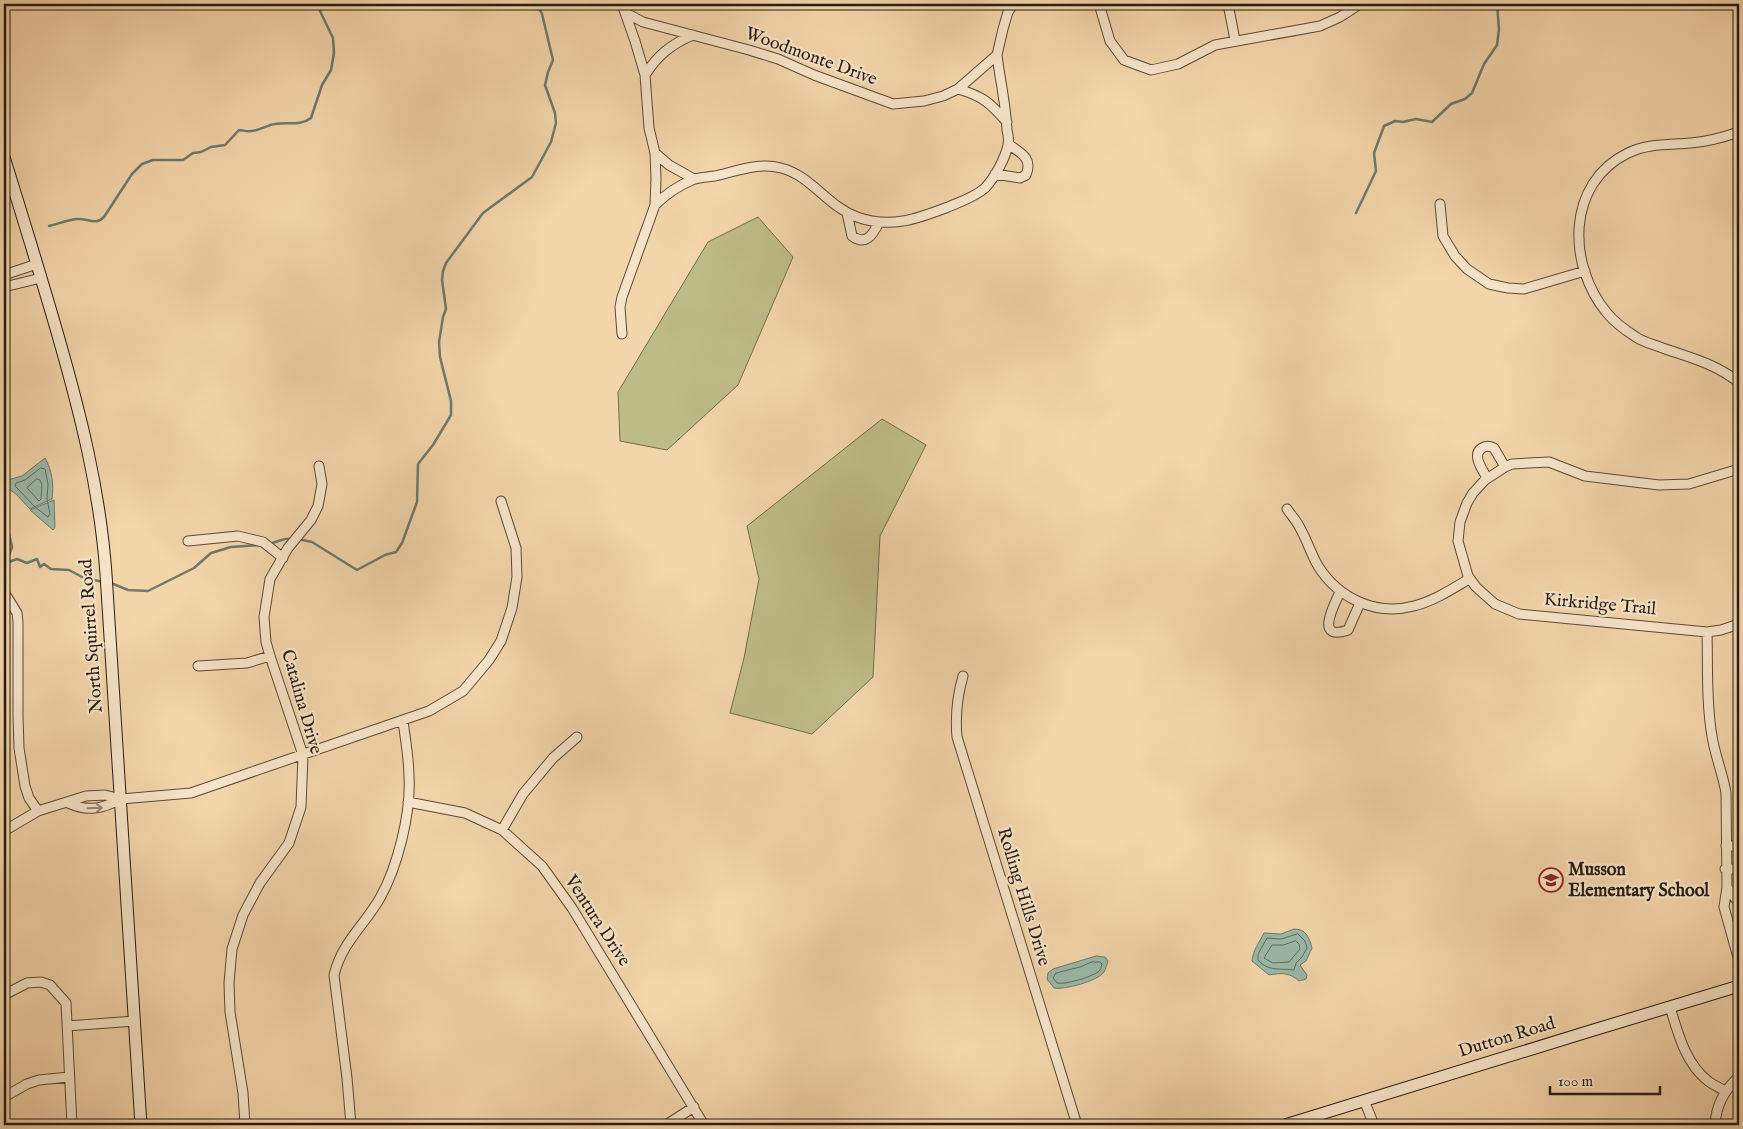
<svg xmlns="http://www.w3.org/2000/svg" width="1743" height="1129" font-family="'IM FELL English',serif">
  <style>
    .green { fill: #bebc86; stroke: #726c4c }
    .water { fill: #9bb9a9; stroke: #6d7a6d }
    .lines { fill: none; stroke-linecap: round; stroke-linejoin: round }
    .shore { stroke: #616a5e; stroke-width: 1 }
    .stream { stroke: #6d7a6d; stroke-width: 2.5 }
    .street-casing { stroke: #5a4a38; stroke-width: 11 }
    .secondary-casing { stroke: #271c12; stroke-width: 13 }
    .street { stroke: #f7e4c8; stroke-width: 9 }
    .secondary { stroke: #f7e4c8; stroke-width: 11 }
    .oneway { stroke: #998a76 }
    .labels { text-anchor: middle; dominant-baseline: central; stroke-width: 4.5; stroke-linejoin: round; paint-order: stroke }
    .street-label { font-size: 18px; fill: #271c12; stroke: #f7e4c8 }
    .poi-label { font-size: 18px; font-weight: bold; fill: #271c12; stroke: #f7e4c8; text-anchor: start }
  </style>
  <rect width="100%" height="100%" fill="#f3d5aa"/>
  <filter id="stains"><feTurbulence type="fractalNoise" baseFrequency=".004" numOctaves="4"/><feColorMatrix values="0 0 0 0 .2 0 0 0 0 .09 0 0 0 0 .02 0 0 0 .5 -.17"/></filter>
  <radialGradient id="worn" r=".72"><stop offset=".6" stop-color="#630" stop-opacity="0"/><stop offset="1" stop-color="#630" stop-opacity=".3"/></radialGradient>
  <path class="green" d="M758,217L793,257L738,385L667,450L620,441L618,392L708,242Z
    M882,419L926,445L880,536L873,677L812,734L730,713L744,658L759,579L747,526Z"/>
  <path class="water" d="M45,458C52,470 54,485 52,499L30,509L17,495L4,485V481L22,476Z
    M54,500L55,527L53,530L30,510Z
    M1294,929C1306,929 1309,937 1312,948L1306,961L1300,965L1307,975L1306,979L1299,981C1289,972 1281,973 1269,975L1252,961C1253,950 1259,943 1264,933L1281,934Z
    M1096,956L1105,957L1108,961C1107,964 1106,969 1104,972C1098,981 1064,990 1054,988L1047,979L1048,973L1053,969Z"/>
  <g class="lines">
    <path class="shore" d="M41,468L45,469L48,484L47,499L50,514L48,517L35,507L15,486L16,483L25,480Z
      M37,479L40,480L42,485L41,499L39,501L27,488Z
      M1298,934L1305,941L1307,948L1302,957L1296,963L1294,970C1280,968 1269,972 1258,960V954L1267,938L1281,939Z
      M1296,941L1299,944L1300,949L1289,962L1273,963L1264,958L1272,945H1283Z
      M1092,962H1100L1102,964C1101,968 1101,969 1098,972C1091,977 1065,985 1057,983L1053,978L1056,973L1080,967Z"/>
    <path class="stream" d="M1356,213L1376,171L1374,153L1384,126L1395,121L1403,122L1416,119L1432,122L1451,104L1465,99L1472,93L1484,64L1497,45L1499,29L1497,4
      M49,226C58,224 67,220 77,219C88,218 95,226 104,217L132,174L142,164L153,160H183L193,153L201,152L211,147L225,145L239,130C243,130 247,132 251,131C259,131 267,125 275,124C287,122 301,126 311,118L322,85L331,70L334,53L333,38L320,11L319,4
      M4,532L9,534L12,547L8,558L10,561
      M298,539L312,542L357,570L385,555L396,552L402,543L417,502L418,464L433,445L451,415V401L440,357L439,342L443,317L446,309L442,280L443,271L446,263L483,213L532,177L551,142L556,123L555,113L545,85L548,72L553,60L542,14L537,4
      M269,544L285,539H292
      M4,564L17,559L27,563L37,559L40,567L44,564L51,569L69,570L84,578
      M90,579L103,582
      M111,583L128,590L148,591L194,568L211,553L231,547L261,545"/>
    <g class="street-casing">
      <path id="street" d="M1099,4L1110,41L1124,60L1151,70L1178,64L1215,45L1320,26L1340,17L1360,4
        M1228,4L1235,40
        M626,13L643,22L749,50L778,59L814,75L893,104L924,101L943,96L958,89L997,55L1003,29L1008,12L1013,4
        M645,75C657,56 671,44 693,35
        M958,89C983,96 990,103 1007,122
        M1739,132C1724,137 1707,142 1691,143C1670,145 1648,143 1628,153C1566,183 1567,265 1607,313C1615,323 1625,330 1636,337C1643,342 1652,344 1660,347C1687,357 1718,364 1739,383
        M655,153L669,165L694,179
        M995,174L1020,178L1026,175C1033,158 1021,153 1008,144
        M1440,204L1443,236L1455,256L1467,269L1489,284L1508,288L1524,289L1585,271
        M655,205C666,194 678,186 692,180C699,177 708,177 715,176C737,171 759,162 781,168C812,176 827,206 857,217C890,229 917,219 948,207C960,202 975,197 985,188C995,177 1005,159 1008,145C1009,140 1008,134 1007,130C1006,105 1000,80 997,55
        M847,213L852,236C866,246 873,235 879,222
        M4,275L37,264
        M4,287L41,278
        M622,334L620,307L622,297L655,205L656,179L655,153L649,128L645,75L635,41L622,4
        M1739,469L1689,484L1659,485L1585,476L1549,462L1512,464L1505,467L1485,480L1473,493L1467,503L1460,522L1458,541L1468,576L1476,587L1495,604L1519,614L1707,632L1721,630L1739,624
        M1487,478C1483,470 1471,455 1482,448C1486,445 1490,446 1494,448L1505,467
        M1287,509C1291,515 1297,521 1300,528C1307,540 1311,554 1318,566C1339,599 1376,616 1414,606C1434,601 1452,589 1469,579
        M188,541L238,536L263,542L283,558
        M4,592L17,613L18,622V716L19,748L25,786L29,798L38,811
        M1340,592C1334,605 1314,642 1348,630L1360,603
        M1707,632C1708,666 1706,702 1712,736C1715,756 1723,774 1726,793L1727,887L1724,907L1739,961
        M198,666L247,663L270,656
        M963,676C957,697 955,715 957,737L1077,1125
        M408,802L465,813L502,830L542,866L572,908L704,1125
        M68,803C88,812 102,809 121,799
        M502,830L523,794L553,758L577,737
        M4,831L38,811L86,796L105,795L121,799L191,793L429,711L463,691L489,660L501,641L512,608L517,577L516,548L501,501
        M1726,846H1739
        M1725,869H1739
        M1727,887L1738,902L1739,907
        M4,995L27,983L41,982L50,985L66,1003L72,1125
        M1670,1007C1678,1033 1685,1063 1708,1081C1713,1085 1719,1087 1725,1091
        M67,1026L135,1021
        M4,1097L27,1084L39,1080L69,1077
        M1364,1100L1374,1125
        M245,1125L243,1093L230,1012L229,983L232,949L243,915L260,883L289,843L301,807L303,755L270,656L266,642L264,617L270,579L288,548L311,520L318,506L322,484L319,466
        M351,1125L347,1078L334,975C342,942 364,926 380,898C398,866 411,813 409,777C409,758 405,739 403,720
        M666,1125L694,1107
        M1715,1125C1716,1106 1725,1089 1739,1077"/>
    </g>
    <g class="secondary-casing">
      <path id="secondary" d="M4,157C22,215 40,273 57,332C80,412 100,490 106,574L141,1125
        M1285,1125L1587,1032L1739,986"/>
    </g>
    <use href="#street" class="street"/>
    <use href="#secondary" class="secondary"/>
  </g>
  <defs><path id="oneway-shaft" d="M-6 0H5M1.5-3L5.5 0L1.5 3" fill="none" stroke-width="1.6" stroke-linecap="round" stroke-linejoin="round" transform="scale(1.25)"/></defs>
  <use class="oneway" href="#oneway-shaft" transform="translate(95 808) rotate(-2)"/>
  <defs>
    <g id="school-ring" transform="scale(1.25)"><circle r="9.5" fill="#f7e4c8" stroke="#8f2418" stroke-width="1.5"/><path d="M0-5L7-2L0 1L-7-2ZM-4 1L0 2.5L4 1V4Q0 6-4 4Z" fill="#8f2418"/></g>
  </defs>
  <g fill-rule="evenodd">
    <use href="#school-ring" x="1551" y="880"/>
  </g>
  <g class="labels">
    <g class="street-label">
      <text transform="translate(811 57) rotate(20)">Woodmonte Drive</text>
      <text transform="translate(1600 605) rotate(5)">Kirkridge Trail</text>
      <text transform="translate(92 636) rotate(-94)">North Squirrel Road</text>
      <text transform="translate(301 702) rotate(74)">Catalina Drive</text>
      <text transform="translate(1023 897) rotate(73)">Rolling Hills Drive</text>
      <text transform="translate(597 921) rotate(57)">Ventura Drive</text>
      <text transform="translate(1507 1038) rotate(-17)">Dutton Road</text>
    </g>
    <g class="poi-label">
      <text x="1568" y="870">Musson<tspan x="1568" dy="21">Elementary School</tspan></text>
    </g>
  </g>
  <rect width="1743" height="1129" fill="none" stroke="#f3d5aa" stroke-width="20"/>
  <rect x="5" y="5" width="1733" height="1119" fill="none" stroke="#271c12" stroke-width="2.5"/>
  <rect x="10" y="10" width="1723" height="1109" fill="none" stroke="#271c12"/>
  <path d="M1550 1086v8h110v-8" fill="none" stroke="#271c12" stroke-width="2.5"/>
  <text x="1558" y="1086" font-size="15" fill="#271c12" stroke="#f7e4c8" stroke-width="4" paint-order="stroke">100 m</text>
  <rect width="100%" height="100%" filter="url(#stains)"/>
  <rect width="100%" height="100%" fill="url(#worn)"/>
</svg>
